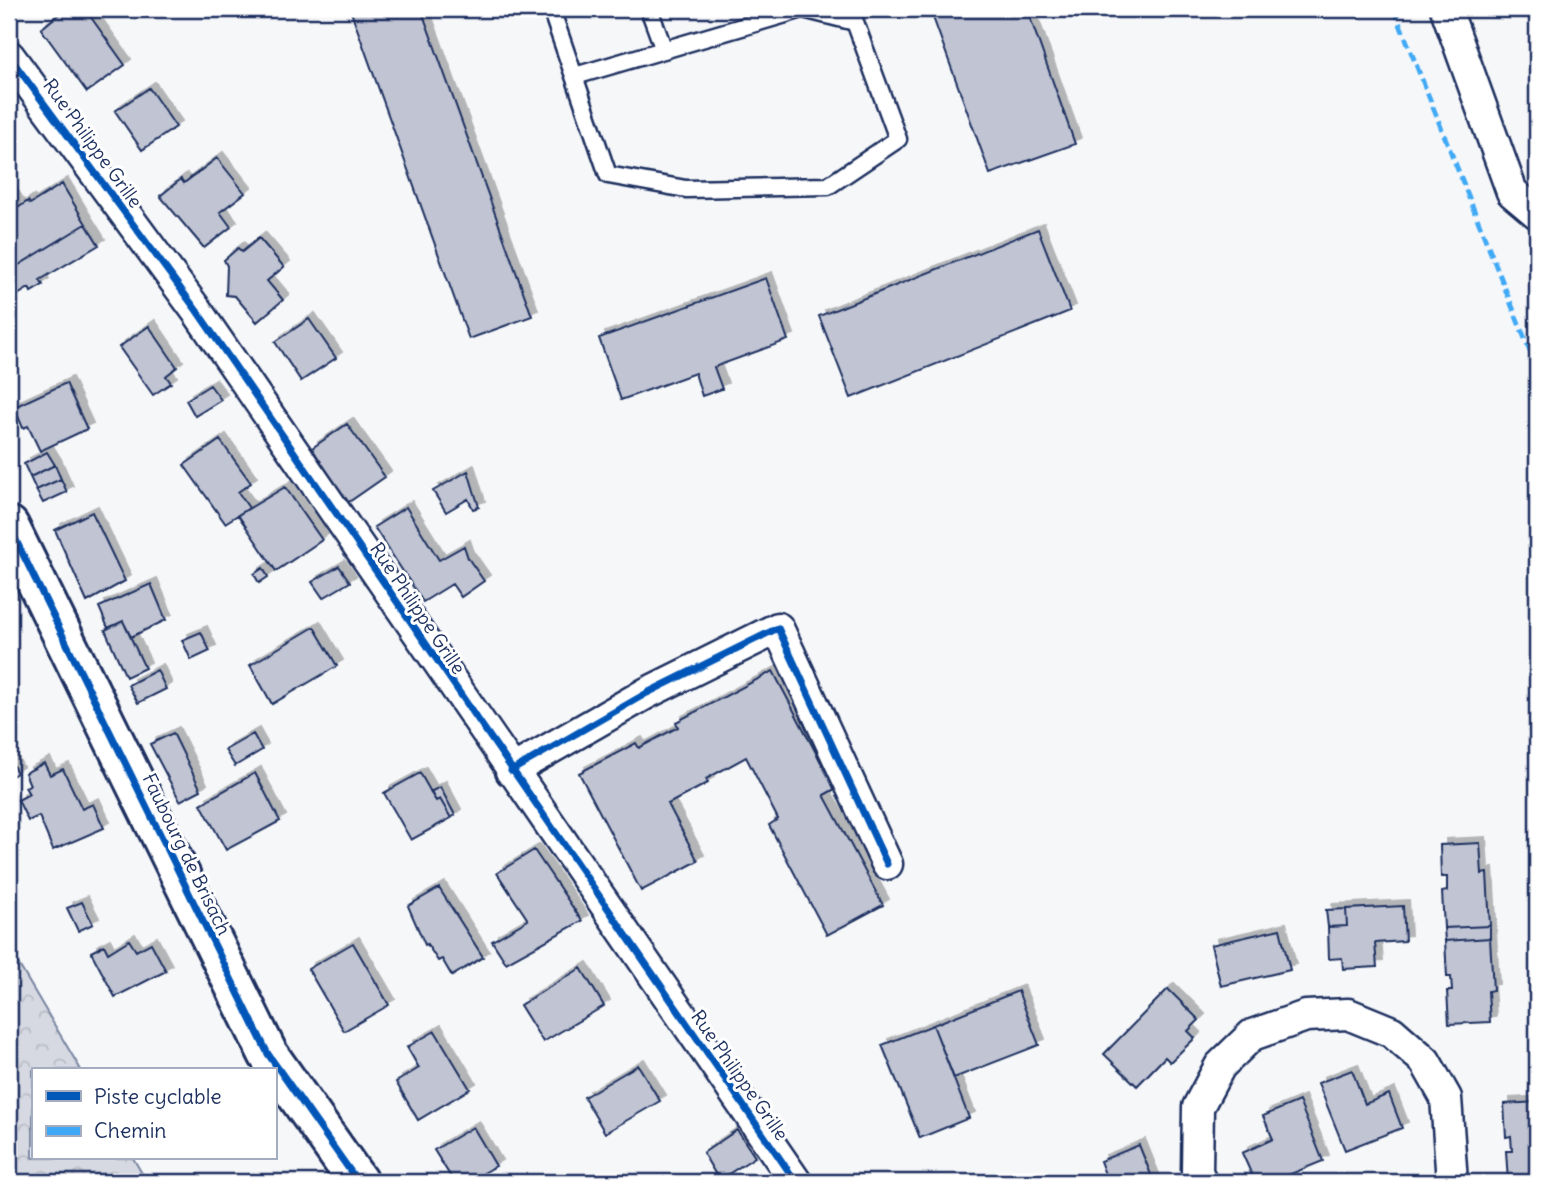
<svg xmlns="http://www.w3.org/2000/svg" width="1546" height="1191" font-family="Delius,sans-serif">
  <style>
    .forest { fill: url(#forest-crowns); stroke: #7884a0; stroke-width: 2 }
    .building { fill: #c0c4d3; stroke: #1b2f5e; stroke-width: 2; filter: url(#shadow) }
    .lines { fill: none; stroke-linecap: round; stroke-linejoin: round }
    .service-casing { stroke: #1b2f5e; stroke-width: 21 }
    .minor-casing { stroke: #1b2f5e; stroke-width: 35 }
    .primary-casing { stroke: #1b2f5e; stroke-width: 44 }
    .service { stroke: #fff; stroke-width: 16 }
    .minor { stroke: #fff; stroke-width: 30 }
    .primary { stroke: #fff; stroke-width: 38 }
    .quiet { stroke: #3fa9f5; stroke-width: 5; stroke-dasharray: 10 5; stroke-linecap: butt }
    .cycleway-casing { stroke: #fff; stroke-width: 11 }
    .cycleway { stroke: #0057b8; stroke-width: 7 }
    .labels { text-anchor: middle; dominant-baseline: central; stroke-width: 6; stroke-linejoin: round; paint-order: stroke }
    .street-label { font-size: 19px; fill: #1b2f5e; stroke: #fff }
  </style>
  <defs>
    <pattern id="forest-crowns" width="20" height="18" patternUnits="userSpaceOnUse" patternTransform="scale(1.75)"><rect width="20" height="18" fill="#d6d9e2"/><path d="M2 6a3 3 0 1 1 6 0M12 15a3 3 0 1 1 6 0" fill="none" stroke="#b7bbc4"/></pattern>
    <filter id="shadow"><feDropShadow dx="6" dy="-6" stdDeviation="0" flood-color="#0004"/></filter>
  </defs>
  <rect width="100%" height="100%" fill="#f6f7f9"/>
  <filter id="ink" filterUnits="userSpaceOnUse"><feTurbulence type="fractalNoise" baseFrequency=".0143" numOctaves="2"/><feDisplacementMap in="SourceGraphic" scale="14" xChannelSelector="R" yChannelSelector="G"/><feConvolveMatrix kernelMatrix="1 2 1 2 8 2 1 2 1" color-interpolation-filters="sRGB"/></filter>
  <g filter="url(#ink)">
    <path class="forest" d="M9,948L81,1070H33V1158H133L147,1182H9Z"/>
    <path class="building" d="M65,9H93L95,12L90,16L125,65L87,92L41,29Z
      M350,9H421L532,316L469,339Z
      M930,9H1027L1075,144L990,174Z
      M149,88L176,127L142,150L115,111Z
      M217,158L245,193L220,212L231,227L204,248L160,196L181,179L184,183Z
      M62,184L86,224L9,271V192L19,207L28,201L30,204Z
      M86,224L99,245L40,280L43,285L31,292L29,288L11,299L9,271Z
      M1038,229L1070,311L851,398L819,316Z
      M259,238L284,267L267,281L283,300L257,322L235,296L226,295L227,266L224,260L238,248L242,252Z
      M766,278L788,340L714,367L722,389L702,396L695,373L621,400L599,338Z
      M309,319L336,358L301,381L275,342Z
      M149,326L177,367L166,376L171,383L153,395L119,347Z
      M66,383L87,429L40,451L28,426L23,428L14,407Z
      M210,385L221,400L195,416L186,400Z
      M347,424L385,477L346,504L312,448Z
      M220,440L251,483L238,492L249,508L225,523L184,465Z
      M47,452L55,465L30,477L24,464Z
      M55,465L61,479L36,490L30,477Z
      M468,471L479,507L473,509L468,499L446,512L433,491Z
      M61,479L67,492L43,503L36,490Z
      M285,487L322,540L276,571L238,515Z
      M406,507L439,560L464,546L468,558L484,581L461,597L452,584L423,602L374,527Z
      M92,512L125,581L87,602L55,530Z
      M339,566L350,582L323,598L312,582Z
      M263,568L268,577L259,583L254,574Z
      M151,584L166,620L131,637L123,621L108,628L99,607Z
      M123,621L145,668L126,677L105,630Z
      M314,627L337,666L272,704L250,665Z
      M201,632L210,651L191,660L182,640Z
      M157,670L166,689L138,703L128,685Z
      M773,671L835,789L824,795L883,905L827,935L769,825L778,819L746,757L706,779L708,783L668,804L698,861L641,891L579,773L636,743L639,748L678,727L676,722Z
      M173,733L201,790L180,801L150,744Z
      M253,734L262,750L235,766L225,750Z
      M10,759L17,773L9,778V760Z
      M44,763L50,775L63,769L82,809L93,804L104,828L53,850L39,816L28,821L18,800L29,794L25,787L30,785L25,773Z
      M255,773L280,821L226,850L201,804Z
      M420,773L436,801L440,799L451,818L411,840L384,793Z
      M440,787L455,815L451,818L440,799L436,801L430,792Z
      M1480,843L1482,874L1487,873L1490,926L1444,928L1442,892L1447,891V877H1441L1440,845Z
      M534,850L582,921L506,963L492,941L528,920L497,873Z
      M439,888L483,957L452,976L442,959L438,961L427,944L425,945L408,906Z
      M82,902L93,924L78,931L67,908Z
      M1403,906L1405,941L1375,943L1377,967L1343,969L1342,958L1329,959L1328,927L1347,926L1346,909Z
      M1346,909L1347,926L1328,927L1326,910Z
      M1490,926V938L1445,941L1444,928Z
      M1280,929L1290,970L1221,986L1211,945Z
      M1490,938L1493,990L1488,991L1490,1022L1449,1024L1447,991H1452L1451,977H1447L1445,941Z
      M129,940L136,951L151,943L166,971L115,997L91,952L104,945L108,953Z
      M353,943L389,1005L344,1031L308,969Z
      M581,968L604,1006L543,1042L520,1005Z
      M1168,989L1199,1020L1188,1031L1195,1038L1170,1062L1165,1057L1137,1086L1104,1054Z
      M1018,991L1039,1045L954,1078L933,1025Z
      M933,1025L969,1118L920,1138L882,1045Z
      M435,1031L470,1089L418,1120L396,1082L419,1068L407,1047Z
      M638,1065L660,1101L605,1133L584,1097Z
      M1352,1070L1365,1104L1389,1094L1402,1128L1345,1150L1318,1083Z
      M1299,1101L1323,1161L1271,1182H1255L1242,1153L1273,1139L1263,1116Z
      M1537,1102V1182H1508L1506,1151H1512L1511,1136L1506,1137L1504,1104Z
      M473,1127L496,1166L468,1182H454L434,1150Z
      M737,1130L755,1157L719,1180L703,1153Z
      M1139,1145L1154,1182H1108L1100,1161Z"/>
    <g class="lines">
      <g class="service-casing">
        <path id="service" d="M551,9L608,175L686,189L828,186L898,139L855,22L803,9L575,76
          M649,9L664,50"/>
      </g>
      <g class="minor-casing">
        <path id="minor" d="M1446,9L1512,192L1537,213
          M9,56L197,311L796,1182
          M511,771L647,693L778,628L887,864
          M1201,1182L1197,1171L1198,1107L1220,1066L1252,1035L1306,1016L1348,1014L1392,1032L1425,1061L1446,1098L1452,1182"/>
      </g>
      <g class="primary-casing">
        <path id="primary" d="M9,526L268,1054L358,1182"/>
      </g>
      <use href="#service" class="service"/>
      <use href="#minor" class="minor"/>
      <use href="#primary" class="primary"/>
      <path class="quiet" d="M1394,9L1537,369"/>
      <g class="cycleway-casing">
        <path id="cycleway" d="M9,56L197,311L796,1182
          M9,526L268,1054L358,1182
          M511,771L647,693L778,628L887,864"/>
      </g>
      <use href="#cycleway" class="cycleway"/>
    </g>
  </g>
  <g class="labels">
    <g class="street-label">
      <text transform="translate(93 143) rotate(54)">Rue Philippe Grille</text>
      <text transform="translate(418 608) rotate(56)">Rue Philippe Grille</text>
      <text transform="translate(187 854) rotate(64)">Faubourg de Brisach</text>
      <text transform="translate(740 1075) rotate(55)">Rue Philippe Grille</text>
    </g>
  </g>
  <rect width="1546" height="1191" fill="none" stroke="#fff" stroke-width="35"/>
  <rect x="18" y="18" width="1511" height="1156" fill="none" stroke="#1b2f5e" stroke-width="2.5" filter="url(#ink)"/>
  <rect x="32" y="1068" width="245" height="91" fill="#ffffff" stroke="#a4acbf" stroke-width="2"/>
  <rect x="46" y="1091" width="35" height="10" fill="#0057b8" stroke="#a4acbf" stroke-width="2"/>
  <text x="94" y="1104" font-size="21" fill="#1b2f5e">Piste cyclable</text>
  <rect x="46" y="1126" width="35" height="10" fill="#3fa9f5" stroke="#a4acbf" stroke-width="2"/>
  <text x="94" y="1138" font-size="21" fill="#1b2f5e">Chemin</text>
</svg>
